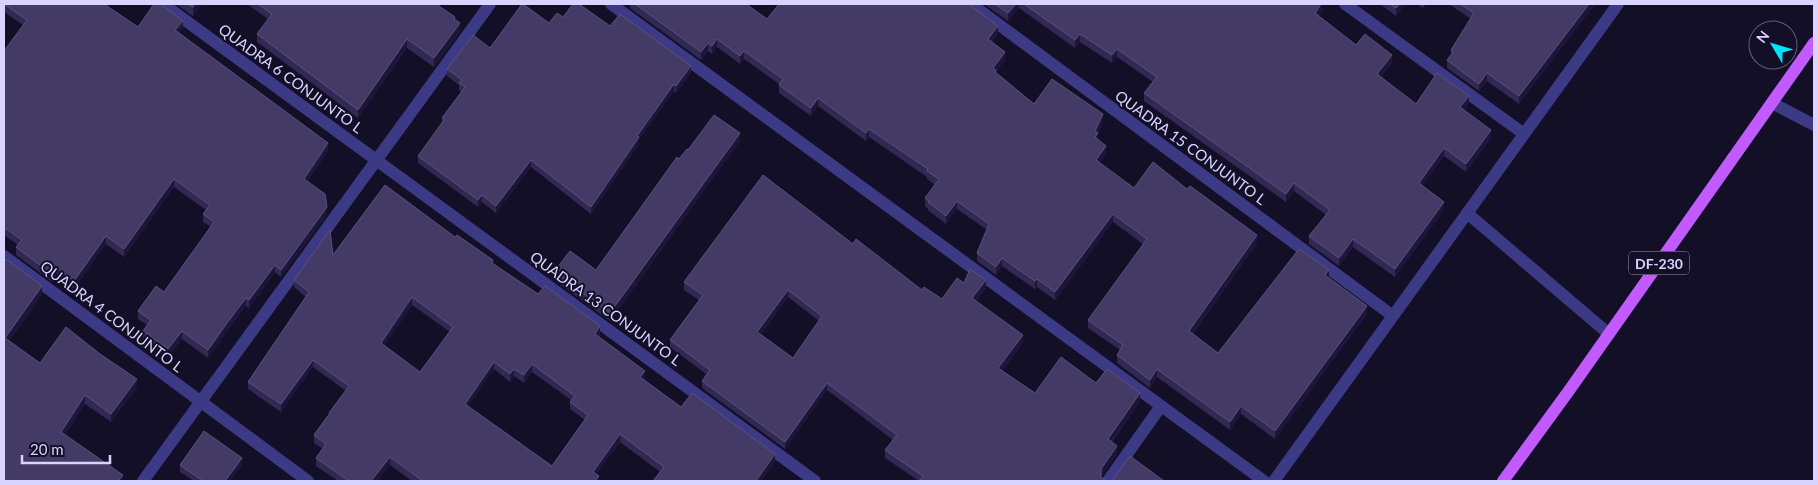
<svg xmlns="http://www.w3.org/2000/svg" width="1818" height="485" font-family="Lato,sans-serif">
  <style>
    .lines { fill: none; stroke-linecap: round; stroke-linejoin: round }
    .minor { stroke: #3d3a85; stroke-width: 12 }
    .primary { stroke: #c25bff; stroke-width: 12 }
    .wall { fill: #312854; fill-rule: evenodd }
    .shaded-wall { fill: #1d163a }
    .building { fill: #433a66; stroke: #5a527e; fill-rule: evenodd }
    .labels { text-anchor: middle; dominant-baseline: central; stroke-width: 4; stroke-linejoin: round; paint-order: stroke }
    .shield { fill: #130f26; stroke: #9e99be; stroke-width: 1 }
    .shield-label { font-size: 14px; font-weight: bold; fill: #d9d4ff }
    .street-label { font-size: 15px; fill: #d9d4ff; stroke: #130f26 }
  </style>
  <rect width="100%" height="100%" fill="#130f26"/>
  <g class="lines">
    <path class="minor" d="M163,4L815,481
      M611,4L1264,481
      M971,4L1393,316
      M1345,4L1524,134
      M1772,103L1814,125
      M1467,213L1609,334
      M4,256L308,481
      M143,481L490,4
      M1108,481L1161,406
      M1274,481L1618,4"/>
    <path class="primary" d="M1503,481L1568,392L1814,43"/>
  </g>
  <path class="wall" d="M4,4L138,27L183,28L179,33L328,151L308,181L327,215L281,277L275,272L249,308L246,306L227,331L208,358L182,339L168,357L143,339V331L147,325L138,319V311L164,292L211,227L203,222V214L206,210L174,187L124,257L106,244L74,289L57,276L52,282L16,255V247L18,245L4,235V51L23,25L4,12Z
    M176,4H202L193,16Z
    M247,4H436L455,19L460,32L434,67L407,48L358,118L257,42V34L268,19Z
    M630,4H746L767,19L998,34L992,42L1005,60L996,72L1034,104L1103,122L1098,133V139L1106,154L1099,163L1134,188L1257,243L1193,334L1218,353L1329,278L1367,314L1275,439L1241,414L1230,430L1157,377L1150,388L1117,363V355L1120,350L1088,328V320L1143,244L1113,222L1055,300L1037,287L1035,289L1002,266L996,275L977,261V253L987,230L957,209L946,224L928,210V209L925,206V198L935,185L927,179V177L869,137L866,141L818,106L811,116L779,93V84L744,59L740,64L717,47L712,54L708,51L701,60L630,8Z
    M984,4H1321L1322,12L1319,16L1356,45L1392,63L1381,77L1416,104H1469L1464,110L1491,138L1466,172L1444,156L1422,186L1444,210L1395,277L1353,247L1339,266L1309,244V236L1326,215L1294,191L1286,202L1144,101V93L1153,82L1117,57L1112,63L1080,42L1075,48L1019,8L1008,21Z
    M1380,4H1405L1396,16Z
    M1417,4H1426L1423,8Z
    M1449,4H1595L1519,104L1487,81L1479,91L1447,68V60L1451,55V50L1471,19Z
    M563,17L610,26L691,73L676,93L674,91L639,139V144L591,214L531,167L496,213L482,202L478,207L418,163V156L442,123V118L462,92L459,90V85L447,76V69L490,48Z
    M740,141L610,321L554,280V272L596,270L679,159L688,150Z
    M455,237L538,294L600,334L599,337L645,379L644,380L681,407L775,462L761,481H653L660,472L620,442L596,474L599,481H412L390,465L377,481H338L316,466V458L323,449L314,443V435L329,415V413L346,391L313,367L281,412L248,389V382L306,297L294,287V280L333,255ZM412,305L450,332L420,372L384,346ZM494,369L510,382L514,376L524,383L532,372L571,400L570,402V409L585,420L552,466L468,406Z
    M853,244L922,290L942,299L964,283L986,288L976,301L1023,343L1002,371L1035,393L1096,383L1140,401L1112,442L1117,454L1101,476V478L919,481L885,458V450L893,440L827,390L785,449L702,388V381L706,374L670,347V340L699,300L684,290V282ZM788,297L819,321L793,358L761,334Z
    M6,259L42,295L9,341L40,363L137,388L111,422L85,404L65,435L123,481H4Z
    M180,465H242L230,481H194L180,472Z"/>
  <path class="shaded-wall" d="M195,4H202L193,16V7Z
    M1016,4H1019V8L1008,21V13Z
    M1322,4V12L1315,21V13Z
    M1400,4H1405L1396,16V8Z
    M1589,4H1595L1519,104V96Z
    M183,21V28L175,38V30Z
    M460,23V32L434,67V58Z
    M998,26V34L988,47V39Z
    M1080,34V42L1075,48V40Z
    M407,39V48L358,118V110Z
    M717,39V47L712,54V46Z
    M708,43V51L701,60V52Z
    M1117,49V57L1112,63V55Z
    M744,51V59L740,64V56Z
    M1005,52V60L996,73L993,68Z
    M1392,55V63L1377,82V74Z
    M691,66V73L676,93V86Z
    M1487,73V81L1479,91V84Z
    M674,84V91L639,139V144L591,214V207L637,136Z
    M1469,96V104L1460,115V107Z
    M818,98V106L811,116V108Z
    M1103,114V122L1097,134L1098,133V142L1095,145V131Z
    M869,129V137L866,141V133Z
    M1491,130V138L1466,172V164Z
    M740,133V141L610,321V313Z
    M328,143V151L304,187V179Z
    M1106,146V154L1096,168V160Z
    M1444,148V156L1419,191V183Z
    M531,160V167L496,213V206Z
    M174,179V187L124,257V249Z
    M1294,183V191L1286,202V194Z
    M482,195V202L478,207V200Z
    M957,201V209L946,224V216Z
    M1444,202V210L1395,277V269Z
    M327,207V215L281,277V270Z
    M1113,214V222L1055,300V292Z
    M1257,235V243L1189,339V331Z
    M106,236V244L74,289V281Z
    M1353,239V247L1339,266V258Z
    M1002,258V266L996,275V267Z
    M275,265V272L249,308V300Z
    M57,268V276L52,282V274Z
    M1329,270V278L1325,275Z
    M1037,279V287L1035,289V281Z
    M986,280V288L972,306V298Z
    M42,286V295L5,346V338Z
    M788,290V297L757,339V332Z
    M412,297V305L381,351V343Z
    M246,298V306L227,331L208,358V350L227,323Z
    M1367,306V314L1275,439V431Z
    M600,326V334L595,341V334Z
    M182,331V339L168,357V349Z
    M1023,335V343L998,376V368Z
    M313,360V367L281,412V404Z
    M494,362V369L465,411V404Z
    M532,364V372L524,383V375Z
    M514,369V376L510,382V374Z
    M1157,369V377L1150,388V380Z
    M645,371V379L640,385V377Z
    M137,379V388L111,422V414Z
    M827,383V390L785,449V442Z
    M1140,393V401L1108,446V439Z
    M85,395V404L61,441V432Z
    M1241,406V414L1230,430V422Z
    M620,434V442L593,479V472Z
    M1117,446V454L1101,476V481V469Z
    M775,454V462L761,481H756Z
    M390,457V465L377,481H371Z
    M242,458V465L230,481H225Z
    M123,475V481H118Z
    M599,476V481H595Z"/>
  <path class="building" d="M4,4H104L138,27L154,4H161L183,21L175,30L328,143L304,179L325,194L327,207L281,270L275,265L249,300L246,298L227,323L208,350L182,331L168,349L143,331L151,320L138,311L156,286L164,292L214,222L203,214L210,205L174,179L124,249L106,236L74,281L57,268L52,274L16,247L22,240L4,227V51L27,20Z
    M188,4H195L193,7Z
    M258,4H436L455,17L454,19L460,23L434,58L407,39L358,110L257,34L272,14Z
    M522,4H523L549,23L557,13L563,17L573,4H579L610,26L620,14L691,66L676,86L674,84L637,136L639,137L591,207L531,160L496,206L482,195L478,200L418,156L444,120L442,118L465,87L459,83L462,80L447,69L473,35L490,48Z
    M635,4H746L767,19L779,4H968L998,26L988,39L1005,52L993,68L996,70L995,72L1034,104L1052,79L1103,114L1095,131L1098,133L1095,137L1106,146L1096,160L1134,188L1153,162L1187,189L1190,186L1257,235L1189,331L1218,353L1299,249L1329,270L1325,275L1367,306L1275,431L1241,406L1230,422L1157,369L1150,380L1117,355L1123,345L1088,320L1147,239L1113,214L1055,292L1037,279L1035,281L1002,258L996,267L977,253L989,224L957,201L946,216L928,202L929,201L925,198L939,179L927,171L928,169L869,129L866,133L818,98L811,108L779,85L783,79L744,51L740,56L717,39L712,46L708,43L701,52Z
    M995,4H1016L1008,13Z
    M1024,4H1321L1315,13L1356,45L1365,34L1392,55L1377,74L1416,104L1437,73L1469,96L1460,107L1491,130L1466,164L1444,148L1419,183L1444,202L1395,269L1353,239L1339,258L1309,236L1330,210L1294,183L1286,194L1144,93L1157,77L1117,49L1112,55L1080,34L1075,40Z
    M1390,4H1400L1396,8Z
    M1460,4H1589L1519,96L1487,73L1479,84L1447,60L1453,52L1451,50L1474,13Z
    M714,115L740,133L610,313L554,272L570,251L596,270L677,157L679,159L687,149L688,150Z
    M763,175L853,244L856,239L922,290L924,287L942,299L957,278L964,283L970,269L986,280L972,298L1023,335L998,368L1035,393L1061,357L1096,383L1107,369L1140,393L1108,439L1117,446L1101,469V477L1106,481H919L923,476L885,450L897,435L827,383L785,442L702,381L710,370L670,340L703,295L684,282ZM788,290L822,316L793,358L757,332Z
    M385,185L455,237L457,235L493,260L492,263L538,294L545,286L600,326L595,334L645,371L640,377L681,407L692,393L775,454L756,481H653L664,467L620,434L593,472L599,476L595,481H423L390,457L371,481H349L316,458L326,444L314,435L330,413H329L349,386L313,360L281,404L248,382L309,292L294,280L330,230L333,255ZM412,297L453,327L420,372L381,343ZM494,362L510,374L514,369L524,375L532,364L575,396L570,402L588,415L552,466L465,404Z
    M6,259L42,286L5,338L40,363L66,327L100,354L137,379L111,414L85,395L61,432L123,475L118,481H4V263Z
    M204,431L242,458L225,481H203L180,465Z
    M1130,456L1164,481H1109H1112Z"/>
  <g class="labels">
    <rect class="shield" x="1629" y="251.5" width="60" height="23" rx="4"/>
    <g class="shield-label">
      <text x="1659" y="263">DF-230</text>
    </g>
    <g class="street-label">
      <text transform="translate(291 78) rotate(36)">QUADRA 6 CONJUNTO L</text>
      <text transform="translate(1191 147) rotate(36)">QUADRA 15 CONJUNTO L</text>
      <text transform="translate(606 308) rotate(36)">QUADRA 13 CONJUNTO L</text>
      <text transform="translate(112 316) rotate(37)">QUADRA 4 CONJUNTO L</text>
    </g>
  </g>
  <rect width="1818" height="485" fill="none" stroke="#d9d4ff" stroke-width="10"/>
  <g transform="translate(1773 45) rotate(308)"><circle r="24" fill="#130f26" stroke="#625e7d"/>
  <path d="M0-4L9 19L0 12L-9 19Z" fill="#00e5ff"/>
  <text y="-8" font-size="14" font-weight="bold" text-anchor="middle" fill="#d9d4ff">N</text>
  </g>
  <path d="M22 455v8h88v-8" fill="none" stroke="#d9d4ff" stroke-width="2.5"/>
  <text x="30" y="455" font-size="15" fill="#d9d4ff" stroke="#130f26" stroke-width="4" paint-order="stroke">20 m</text>
</svg>
